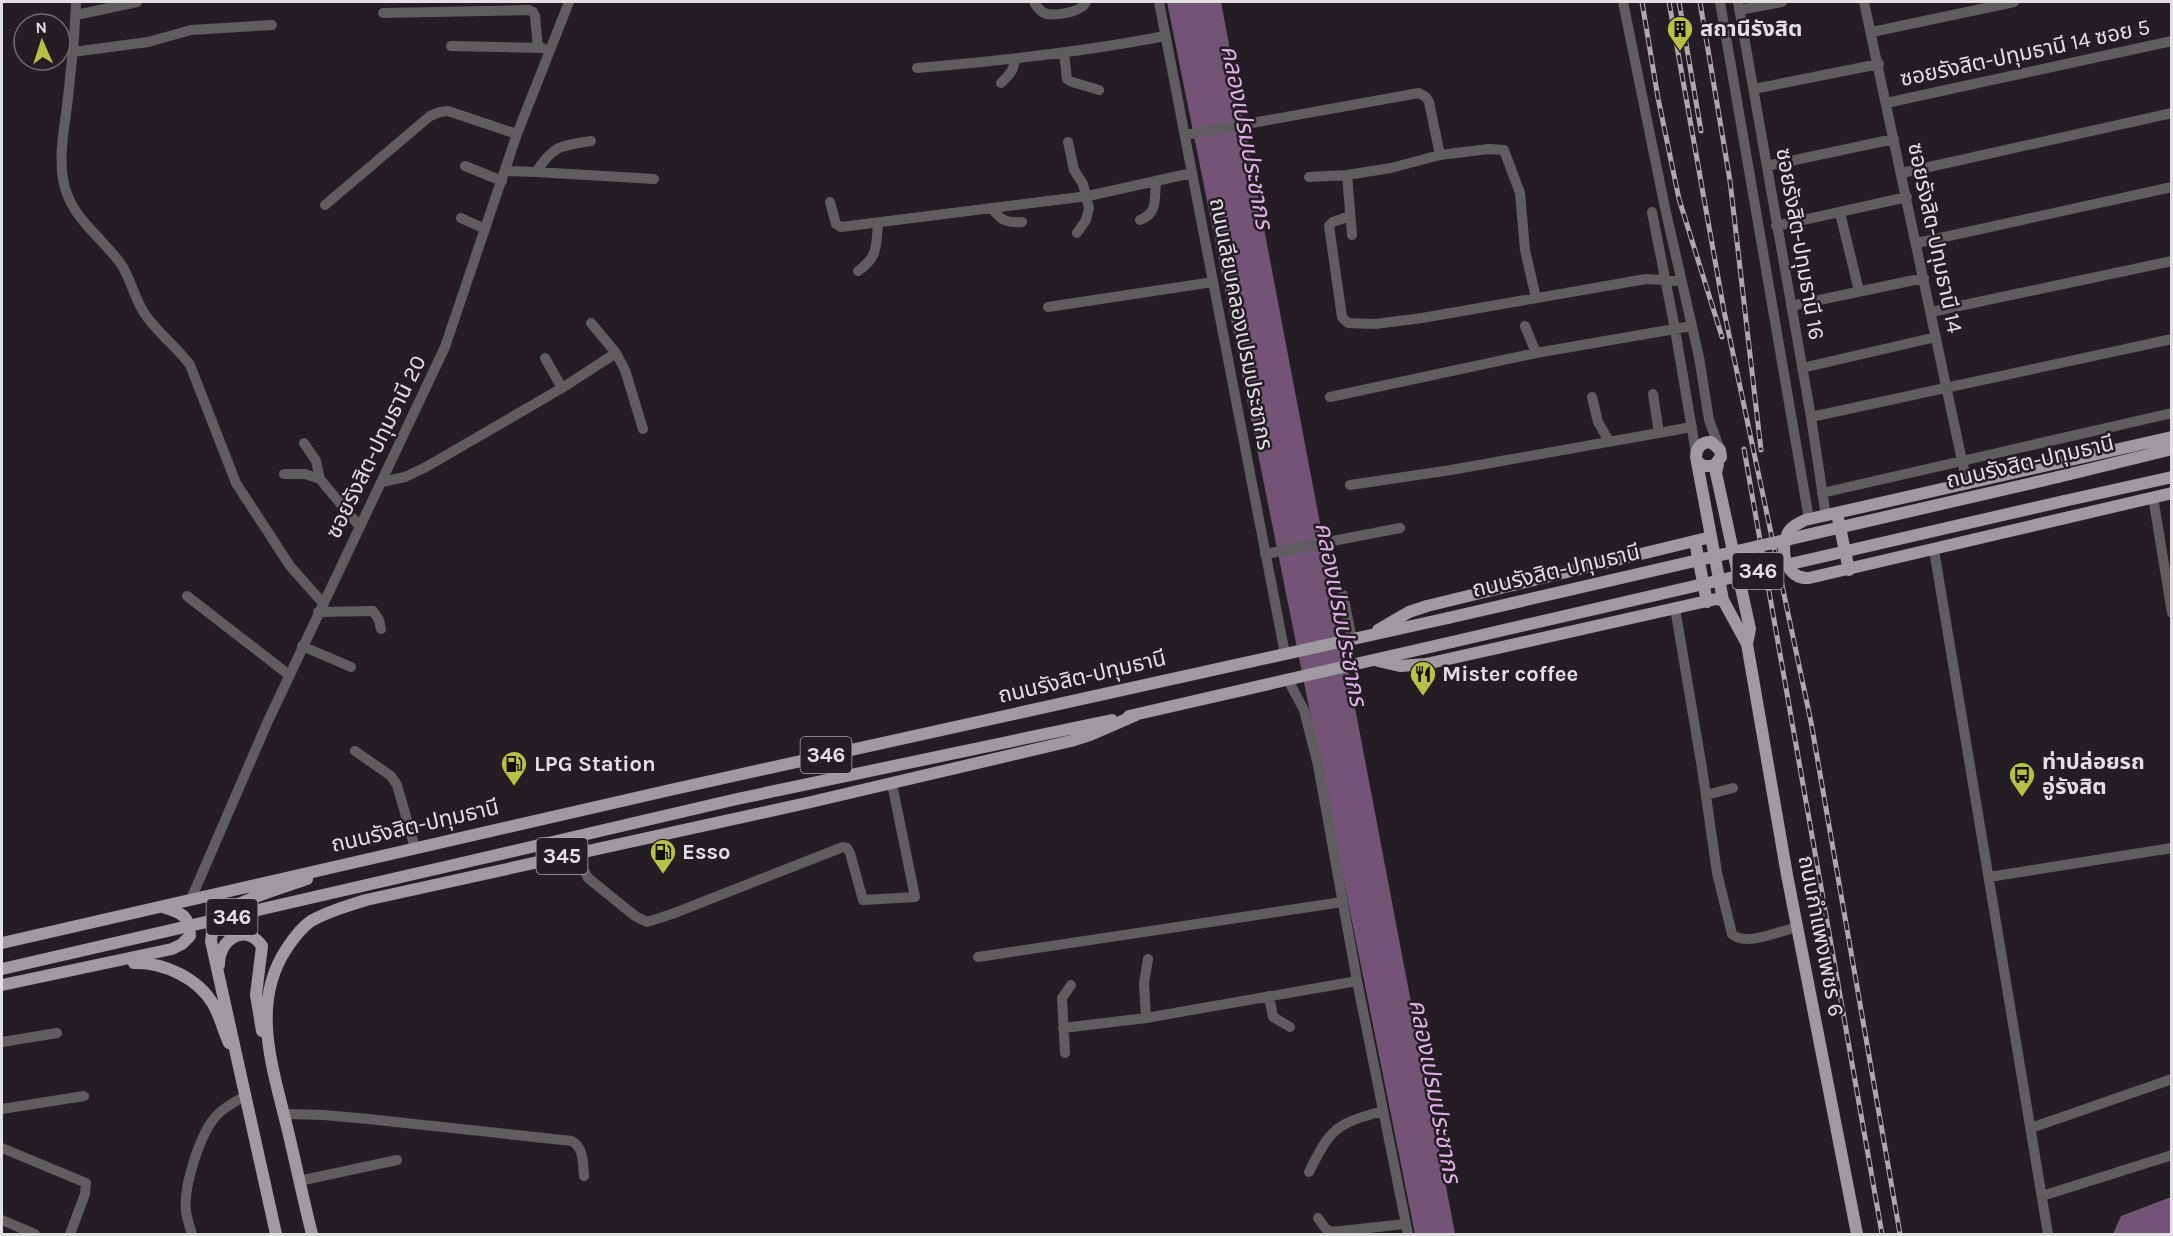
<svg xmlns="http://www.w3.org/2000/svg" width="2173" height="1236" font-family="Karla,'Noto Sans Thai',sans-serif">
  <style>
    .water { fill: #735477 }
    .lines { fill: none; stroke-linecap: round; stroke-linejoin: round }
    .minor { stroke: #605d60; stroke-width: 10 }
    .major { stroke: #9f9aa0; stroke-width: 12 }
    .rail-casing { stroke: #aca8ad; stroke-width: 5 }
    .rail { stroke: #241e24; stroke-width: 3; stroke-dasharray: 9; stroke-linecap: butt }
    .major-bridge { stroke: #9f9aa0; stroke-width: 12 }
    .labels { text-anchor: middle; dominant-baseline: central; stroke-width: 5; stroke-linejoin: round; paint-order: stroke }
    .shield { fill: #241e24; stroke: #aaa6aa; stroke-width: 1.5 }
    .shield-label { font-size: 21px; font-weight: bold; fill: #e3e0e4 }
    .poi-label { font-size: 22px; font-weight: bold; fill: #e3e0e4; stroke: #241e24; text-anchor: start }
    .street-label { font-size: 22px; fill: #e3e0e4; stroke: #241e24 }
    .water-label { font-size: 24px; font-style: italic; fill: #e2afe9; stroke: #241e24 }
  </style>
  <rect width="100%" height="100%" fill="#241e24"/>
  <path class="water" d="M1167,2H1221L1455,1234H1415Z
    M2171,1197V1234H2113L2121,1216Z"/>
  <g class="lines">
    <path class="minor" d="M76,2C75,37 71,71 67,106C64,130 59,155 63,179C69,217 100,235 121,264C132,281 135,302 147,317C160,335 177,347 190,365L236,483L290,566L322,602
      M1034,2C1036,6 1039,10 1044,13C1054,17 1082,12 1086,2
      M1159,2L1285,654
      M1623,2L1665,208L1699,357L1709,420L1720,450
      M1720,2L1809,519
      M1738,2L1811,417L1826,516
      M1864,2L1967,484
      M1739,10L1782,2
      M383,13L529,10L533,12L535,16L538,48
      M76,15L137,2
      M1872,32L2014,2
      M451,46L543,48
      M73,52L148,42L191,30L272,25
      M1064,53L1067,79L1072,82L1099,90
      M917,68C1000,61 1083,52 1165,36
      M1001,83C1009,75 1014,71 1015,59
      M1754,89L1879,64
      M1886,103L2172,41
      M1185,135L1419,93L1426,97L1429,102L1440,155
      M1068,142L1074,170L1083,184L1089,208L1086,220L1077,233
      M465,166L502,181
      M1767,166L1894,139
      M505,171L536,172C554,145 560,146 591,141
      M536,172L654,179
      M1902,173L2172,113
      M1347,175L1352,235
      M1309,177L1347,175L1391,168L1440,155L1489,149L1504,150L1520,193L1525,250L1536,298
      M830,202L836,224L841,227L1088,196L1192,173
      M325,205L430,116L440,112L448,111L517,134
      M992,208C1000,221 1008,223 1022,222
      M1652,212L1675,329L1696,453
      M1840,213L1859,291
      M1350,216L1333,222L1329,226L1342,317L1348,323L1375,324L1422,318L1646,279L1681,281
      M461,218L485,229
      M1140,220C1158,213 1154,200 1156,183
      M1776,226L1907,197
      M1917,243L2172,187
      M858,271C878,257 876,247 878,224
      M1791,306L1924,278
      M1048,307L1213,282
      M1931,312L2172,261
      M1525,326L1536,353
      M616,353L625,370L643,429
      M545,358L562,388
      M1802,368L1936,337
      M1653,394L1659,433
      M1330,397L1536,353L1692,326
      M1592,397L1598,422L1609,441
      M1811,417L2172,339
      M304,443L316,461L320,479
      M284,474H305L320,479L360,527
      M382,482L405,477L426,467L562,388L616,353L591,323
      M1350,485L1451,470L1692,427
      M1822,493L2172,413
      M2153,497L2172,613
      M1934,550L2048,1234
      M1265,554L1400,528
      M1343,595L1352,639
      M187,596L289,675
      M1675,608L1702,768L1717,873L1732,934C1745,947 1780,931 1797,927
      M318,612L373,611L379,620L381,629
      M302,646L351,667
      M1288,680L1304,710L1318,765L1357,981L1408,1234
      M355,751L391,776L397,785L415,848
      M1706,795L1733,788
      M575,853L588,878L635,916L647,922L672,914L843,847L847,848L850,853L863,900L915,897L892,784
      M1989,877L2172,848
      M191,899L268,721L445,347L517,134L569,2
      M978,957L1342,902
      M1269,996L1273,1017L1290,1027
      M1146,1018L1144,983L1148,959
      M1063,1028L1146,1018L1357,981
      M2,1042L57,1033
      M1065,1053L1062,998L1071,985
      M2,1109L84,1096
      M284,1114L324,1115L368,1119L572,1141C584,1148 583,1164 584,1176
      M2031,1128L2172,1079
      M2,1148L86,1183L85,1194L70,1234
      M1309,1172C1331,1128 1335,1124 1383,1111
      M299,1181L397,1160
      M2042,1196L2172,1155
      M1318,1218L1325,1228L1332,1232L1405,1224
      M2,1220L35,1234
      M192,1234C190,1227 187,1219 186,1212C183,1187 200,1132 218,1114C225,1107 236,1101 245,1096"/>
    <path class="major" d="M2172,437L1805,520C1797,524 1790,527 1787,535C1779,552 1787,580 1809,578L2172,493
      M1697,461L1703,466H1714L1721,457L1720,450L1711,442C1702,442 1696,447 1696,457L1723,600L1747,644L1787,875L1857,1234
      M1718,464L1716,473L1750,629L1747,644
      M2058,477L2172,449
      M2064,501L2172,477
      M1838,518L1849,570
      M1695,542L1707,602
      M1378,630L1409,612L1427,606L1711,537
      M1378,661L1400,666L1426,664L1716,599L1723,600
      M1129,716L1452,642
      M462,863L737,799L1112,720
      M2,943L670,790L1448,618
      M134,963C163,962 198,978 213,1004C220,1016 223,1030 229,1043
      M219,965C218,940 245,922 262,946L256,995L262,1031
      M2,985L172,949L182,944L190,936C189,914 182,914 163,907
      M276,1234L211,941C212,935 212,927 214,922C225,903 286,887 307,879
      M312,1234C302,1195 294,1154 284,1115C270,1059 252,1000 287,948C293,939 302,927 311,921C328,911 347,906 366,900L811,802L1071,741L1090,735L1136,715"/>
    <g class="rail-casing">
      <path id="rail" d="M1642,2L1658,98L1679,199L1722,337
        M1669,2L1724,311L1811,722L1900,1234
        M1679,2L1701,131
        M1700,2L1730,181L1761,450
        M1744,449L1882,1234"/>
    </g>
    <use href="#rail" class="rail"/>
    <path class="major-bridge" d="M1448,618L2058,477
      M1452,642L2064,501
      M2,969L462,863"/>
  </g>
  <defs>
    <g id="building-pin" transform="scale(1.35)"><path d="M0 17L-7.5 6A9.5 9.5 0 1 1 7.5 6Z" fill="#b9c046" stroke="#241e24"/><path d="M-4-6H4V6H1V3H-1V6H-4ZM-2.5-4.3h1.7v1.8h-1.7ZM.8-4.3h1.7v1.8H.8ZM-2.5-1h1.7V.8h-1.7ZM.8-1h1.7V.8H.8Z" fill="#111"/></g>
    <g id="restaurant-pin" transform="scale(1.35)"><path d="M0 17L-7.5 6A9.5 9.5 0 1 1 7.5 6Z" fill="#b9c046" stroke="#241e24"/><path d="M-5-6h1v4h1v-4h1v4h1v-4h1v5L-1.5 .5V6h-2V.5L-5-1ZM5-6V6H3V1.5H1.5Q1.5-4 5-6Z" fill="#111"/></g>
    <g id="fuel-pin" transform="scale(1.35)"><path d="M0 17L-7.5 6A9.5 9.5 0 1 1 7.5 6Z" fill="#b9c046" stroke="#241e24"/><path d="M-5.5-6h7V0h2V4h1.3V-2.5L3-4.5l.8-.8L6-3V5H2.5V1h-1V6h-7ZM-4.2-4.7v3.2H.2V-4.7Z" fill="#111"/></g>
    <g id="bus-pin" transform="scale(1.35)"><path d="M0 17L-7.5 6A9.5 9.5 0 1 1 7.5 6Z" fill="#b9c046" stroke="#241e24"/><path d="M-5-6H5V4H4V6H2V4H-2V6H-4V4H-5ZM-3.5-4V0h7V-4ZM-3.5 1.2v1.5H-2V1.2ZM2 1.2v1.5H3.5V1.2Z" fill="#111"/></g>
  </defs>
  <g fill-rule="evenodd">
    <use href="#building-pin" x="1680" y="29"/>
    <use href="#restaurant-pin" x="1423" y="674"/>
    <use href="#fuel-pin" x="514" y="764"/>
    <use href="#bus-pin" x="2022" y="775"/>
    <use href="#fuel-pin" x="663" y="852"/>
  </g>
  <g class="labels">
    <g class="shield">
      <rect x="1732.5" y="553" width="51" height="36" rx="4.5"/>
      <rect x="800.5" y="737" width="51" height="36" rx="4.5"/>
      <rect x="536.5" y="838" width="51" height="36" rx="4.5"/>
      <rect x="206.5" y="899" width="51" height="36" rx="4.5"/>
    </g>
    <g class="shield-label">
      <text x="1758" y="571">346</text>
      <text x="826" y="755">346</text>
      <text x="562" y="856">345</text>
      <text x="232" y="917">346</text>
    </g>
    <g class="poi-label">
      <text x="1700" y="29">สถานีรังสิต</text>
      <text x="1442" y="674">Mister coffee</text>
      <text x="2042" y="762">ท่าปล่อยรถ<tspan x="2042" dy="25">อู่รังสิต</tspan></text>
      <text x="534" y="764">LPG Station</text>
      <text x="682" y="852">Esso</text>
    </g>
    <g class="street-label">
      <text transform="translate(2025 53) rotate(-12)">ซอยรังสิต-ปทุมธานี 14 ซอย 5</text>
      <text transform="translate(1935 238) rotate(78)">ซอยรังสิต-ปทุมธานี 14</text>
      <text transform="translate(1800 244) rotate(80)">ซอยรังสิต-ปทุมธานี 16</text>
      <text transform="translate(1241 324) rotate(79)">ถนนเลียบคลองเปรมประชากร</text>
      <text transform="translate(376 447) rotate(-64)">ซอยรังสิต-ปทุมธานี 20</text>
      <text transform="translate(2030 462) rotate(-13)">ถนนรังสิต-ปทุมธานี</text>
      <text transform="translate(1556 571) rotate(-13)">ถนนรังสิต-ปทุมธานี</text>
      <text transform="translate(1082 677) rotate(-13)">ถนนรังสิต-ปทุมธานี</text>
      <text transform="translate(415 826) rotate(-13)">ถนนรังสิต-ปทุมธานี</text>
      <text transform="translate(1821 936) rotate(79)">ถนนกำแพงเพชร 6</text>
    </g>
    <g class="water-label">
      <text transform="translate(1247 137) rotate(79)">คลองเปรมประชากร</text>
      <text transform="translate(1341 614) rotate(79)">คลองเปรมประชากร</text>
      <text transform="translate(1435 1091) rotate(79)">คลองเปรมประชากร</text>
    </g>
  </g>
  <rect width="2173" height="1236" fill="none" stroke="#e3e0e4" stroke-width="6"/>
  <g transform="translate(42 42) rotate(357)"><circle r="28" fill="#241e24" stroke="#706c71" stroke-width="1.5"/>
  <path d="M0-4.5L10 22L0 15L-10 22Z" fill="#b9c046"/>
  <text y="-9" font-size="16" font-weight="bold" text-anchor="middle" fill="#e3e0e4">N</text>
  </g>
</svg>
